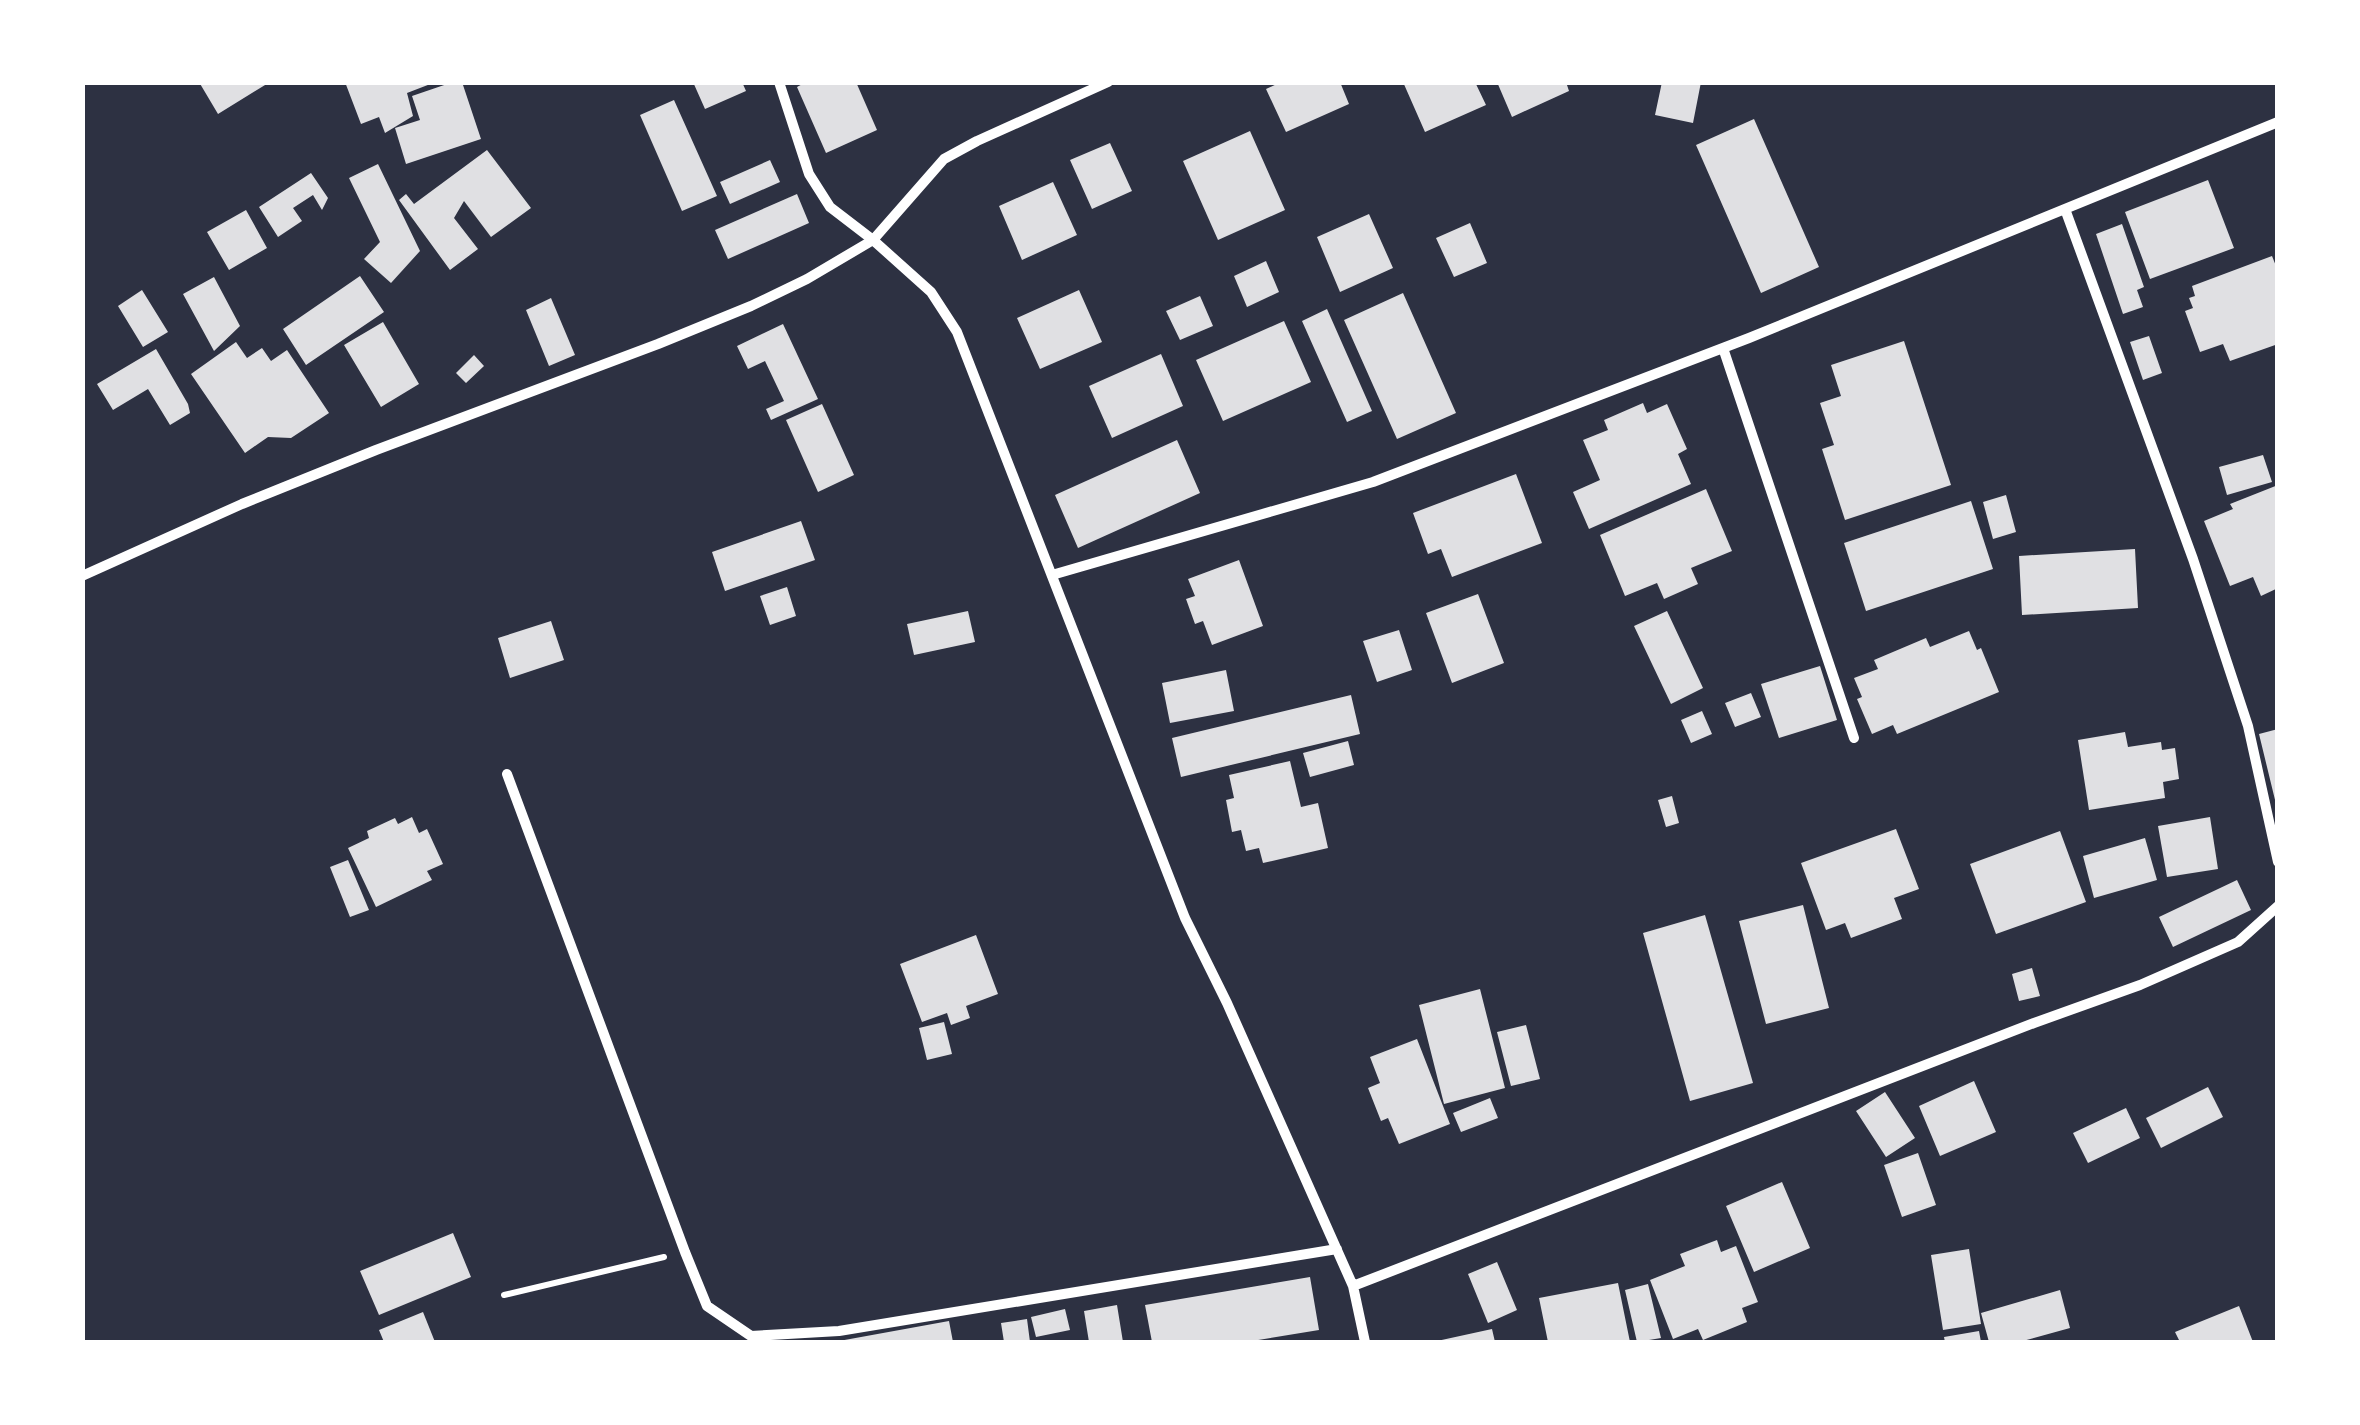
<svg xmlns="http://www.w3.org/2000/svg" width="2360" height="1425" font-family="Mulish,sans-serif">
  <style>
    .building { fill: #e0e0e3 }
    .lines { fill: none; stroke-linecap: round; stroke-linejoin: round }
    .path { stroke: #fff; stroke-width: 6 }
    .minor { stroke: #fff; stroke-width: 10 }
  </style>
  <rect width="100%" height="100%" fill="#2d3142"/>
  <path class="building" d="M199,82H270L218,114Z
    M345,82H433V83L407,93L413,116L385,133L379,117L361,124Z
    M453,82H462L481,139L406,164L395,128L420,120L412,96Z
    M693,82H742L746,91L705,109Z
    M806,82H856L877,130L826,153L797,87Z
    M1281,82H1340L1349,104L1286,132L1266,89Z
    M1403,82H1475L1486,105L1425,132Z
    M1497,82H1566L1569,91L1512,117Z
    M1662,82H1701L1693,123L1655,115Z
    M674,100L717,196L682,211L640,115Z
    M1754,119L1819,267L1761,293L1696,145Z
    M1250,131L1285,210L1218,240L1183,161Z
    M1110,143L1132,191L1092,209L1070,160Z
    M487,150L531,208L491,237L464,201L454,218L478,249L450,270L399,200L406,194L414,204Z
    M770,160L780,182L730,204L720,182Z
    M378,164L420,251L391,283L364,259L380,242L349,178Z
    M311,173L328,198L322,210L313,195L293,208L302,221L278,237L259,207Z
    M2208,180L2234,248L2150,279L2125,212Z
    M1053,182L1077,235L1022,260L999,206Z
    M797,194L809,223L728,259L715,230Z
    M246,210L267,248L229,270L207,232Z
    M1369,214L1393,268L1340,292L1317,237Z
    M1470,223L1487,263L1454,277L1436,238Z
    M2122,224L2144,287L2137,290L2143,307L2123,314L2096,234Z
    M2272,256L2278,271V344L2230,361L2223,344L2200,352L2185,311L2193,308L2189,298L2195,296L2192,286Z
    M1266,261L1279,292L1247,307L1234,276Z
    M360,276L384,312L306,365L283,329Z
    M214,277L240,326L214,351L183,294Z
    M142,290L168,332L143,347L118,306Z
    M1079,290L1102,342L1040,369L1017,318Z
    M1403,293L1456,413L1397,439L1344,320Z
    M1200,296L1213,326L1180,340L1166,311Z
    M551,298L575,355L549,366L526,310Z
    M1327,309L1372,411L1347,422L1302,321Z
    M1284,321L1311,382L1223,421L1196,360Z
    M383,322L419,384L381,407L344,345Z
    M783,324L818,399L771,420L766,409L784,401L765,361L748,369L737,346Z
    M2149,336L2162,373L2143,380L2130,342Z
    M1904,341L1951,485L1845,520L1822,449L1834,445L1820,403L1841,396L1831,365Z
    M236,342L247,358L262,348L271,361L287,350L329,413L291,438L268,437L245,453L191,374Z
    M156,349L188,404L190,413L170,425L148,389L113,410L97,384Z
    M1161,354L1183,406L1112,438L1089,386Z
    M474,355L484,366L466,383L456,373Z
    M1643,403L1647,413L1667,404L1687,449L1678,454L1691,484L1589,529L1573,492L1600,480L1583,440L1608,430L1604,420Z
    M822,404L854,475L818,492L786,420Z
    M1177,440L1200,493L1078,548L1055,495Z
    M2263,455L2272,482L2227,495L2219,467Z
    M1516,474L1542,543L1452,577L1441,549L1428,554L1413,513Z
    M2278,485V588L2261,596L2253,577L2230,586L2204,521L2233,509L2230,504Z
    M1706,489L1732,551L1691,568L1698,584L1664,599L1657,583L1625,596L1600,535Z
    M2006,495L2016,532L1993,539L1983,502Z
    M1971,501L1993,569L1866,611L1844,543Z
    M801,521L815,560L725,591L712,552Z
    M2135,549L2138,608L2022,615L2019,556Z
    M1239,560L1263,626L1212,645L1203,621L1195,624L1186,599L1195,596L1188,579Z
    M787,587L796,616L770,625L760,596Z
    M1478,594L1504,663L1452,683L1426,613Z
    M968,611L975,642L914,655L907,624Z
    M1667,611L1703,688L1671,704L1634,626Z
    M551,621L564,660L510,678L498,638Z
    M1399,630L1412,670L1377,682L1363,641Z
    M1969,631L1977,650L1981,648L1999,692L1897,734L1893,725L1872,734L1857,699L1862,697L1854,678L1878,669L1874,660L1926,638L1930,647Z
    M1820,666L1837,720L1779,738L1761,684Z
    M1226,670L1234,711L1170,723L1162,683Z
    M1751,693L1761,717L1735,727L1725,703Z
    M1351,695L1360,734L1181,777L1172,738Z
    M1702,711L1712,734L1691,743L1681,720Z
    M2278,729V804H2276L2259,734Z
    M2125,732L2128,747L2161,742L2162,750L2175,748L2179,779L2163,782L2165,798L2089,810L2078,740Z
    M1348,741L1354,765L1310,777L1303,753Z
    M1290,761L1301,807L1318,803L1328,848L1263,863L1259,848L1246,851L1241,830L1232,832L1226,800L1234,798L1229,775Z
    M1672,796L1679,823L1666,827L1658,800Z
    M412,817L419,833L427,829L443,864L427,871L432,880L376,907L348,848L369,838L367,831L395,818L398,824Z
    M2210,817L2218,869L2167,877L2158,826Z
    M1896,829L1919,889L1894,898L1902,919L1851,938L1845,923L1826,930L1801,863Z
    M2060,831L2086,902L1996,934L1970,864Z
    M2145,838L2157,880L2094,898L2083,856Z
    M348,860L369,910L350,917L330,867Z
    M2237,880L2251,910L2173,947L2159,917Z
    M1803,905L1829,1008L1766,1024L1739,921Z
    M1705,915L1753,1083L1690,1101L1643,933Z
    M976,935L998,994L966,1006L970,1018L951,1025L947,1013L922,1022L900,964Z
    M2032,968L2040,996L2019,1001L2012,974Z
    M1480,989L1505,1088L1444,1104L1419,1005Z
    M944,1022L952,1054L927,1060L919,1028Z
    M1526,1025L1540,1079L1511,1086L1497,1032Z
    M1417,1039L1450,1124L1399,1144L1388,1118L1381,1121L1368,1088L1380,1083L1370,1057Z
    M1974,1081L1996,1132L1940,1156L1919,1106Z
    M2208,1087L2223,1117L2161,1148L2146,1118Z
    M1885,1092L1915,1138L1886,1157L1856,1111Z
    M1490,1098L1498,1118L1461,1132L1453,1113Z
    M2126,1108L2140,1138L2088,1163L2073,1133Z
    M1918,1153L1936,1205L1902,1217L1884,1165Z
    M1782,1182L1810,1248L1754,1272L1726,1206Z
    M453,1233L471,1277L379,1315L360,1271Z
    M1717,1240L1721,1252L1736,1246L1758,1302L1742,1308L1747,1322L1703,1340L1698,1329L1673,1339L1650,1280L1685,1266L1680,1254Z
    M1969,1249L1981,1324L1943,1330L1931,1255Z
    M1497,1262L1517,1310L1488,1323L1468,1274Z
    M1310,1277L1319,1330L1246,1342H1152L1145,1305Z
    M1618,1283L1630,1342H1548L1539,1298Z
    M1648,1284L1661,1338L1637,1342L1625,1290Z
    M2060,1290L2070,1328L2019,1342H1989L1981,1313Z
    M1117,1305L1123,1342H1089L1084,1311Z
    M2239,1306L2253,1342H2180L2175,1332Z
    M1065,1309L1070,1330L1036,1337L1031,1317Z
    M423,1312L435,1342H384L379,1330Z
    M1027,1319L1030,1342H1004L1001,1323Z
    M949,1321L953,1342H839V1341Z
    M1492,1329L1495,1342H1437V1341Z
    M1979,1331L1981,1342H1945L1944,1337Z"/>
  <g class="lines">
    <path class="path" d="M504,1295L664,1257"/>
    <path class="minor" d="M779,82L809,174L830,207L873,240L931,292L957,332L1185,918L1227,1003L1353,1286L1365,1342
      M2065,209L2193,559L2248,726L2278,862
      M1723,348L1854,738
      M1052,575L1373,482L1749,338L2278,122
      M82,576L242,504L376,450L658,344L751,306L807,279L873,240L944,159L977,141L1108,82
      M507,774L685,1252L707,1306L751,1336L839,1331L1337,1249
      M1353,1286L2034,1023L2140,985L2238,942L2278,906"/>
  </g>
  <rect width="2360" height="1425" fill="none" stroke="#ffffff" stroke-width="170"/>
</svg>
